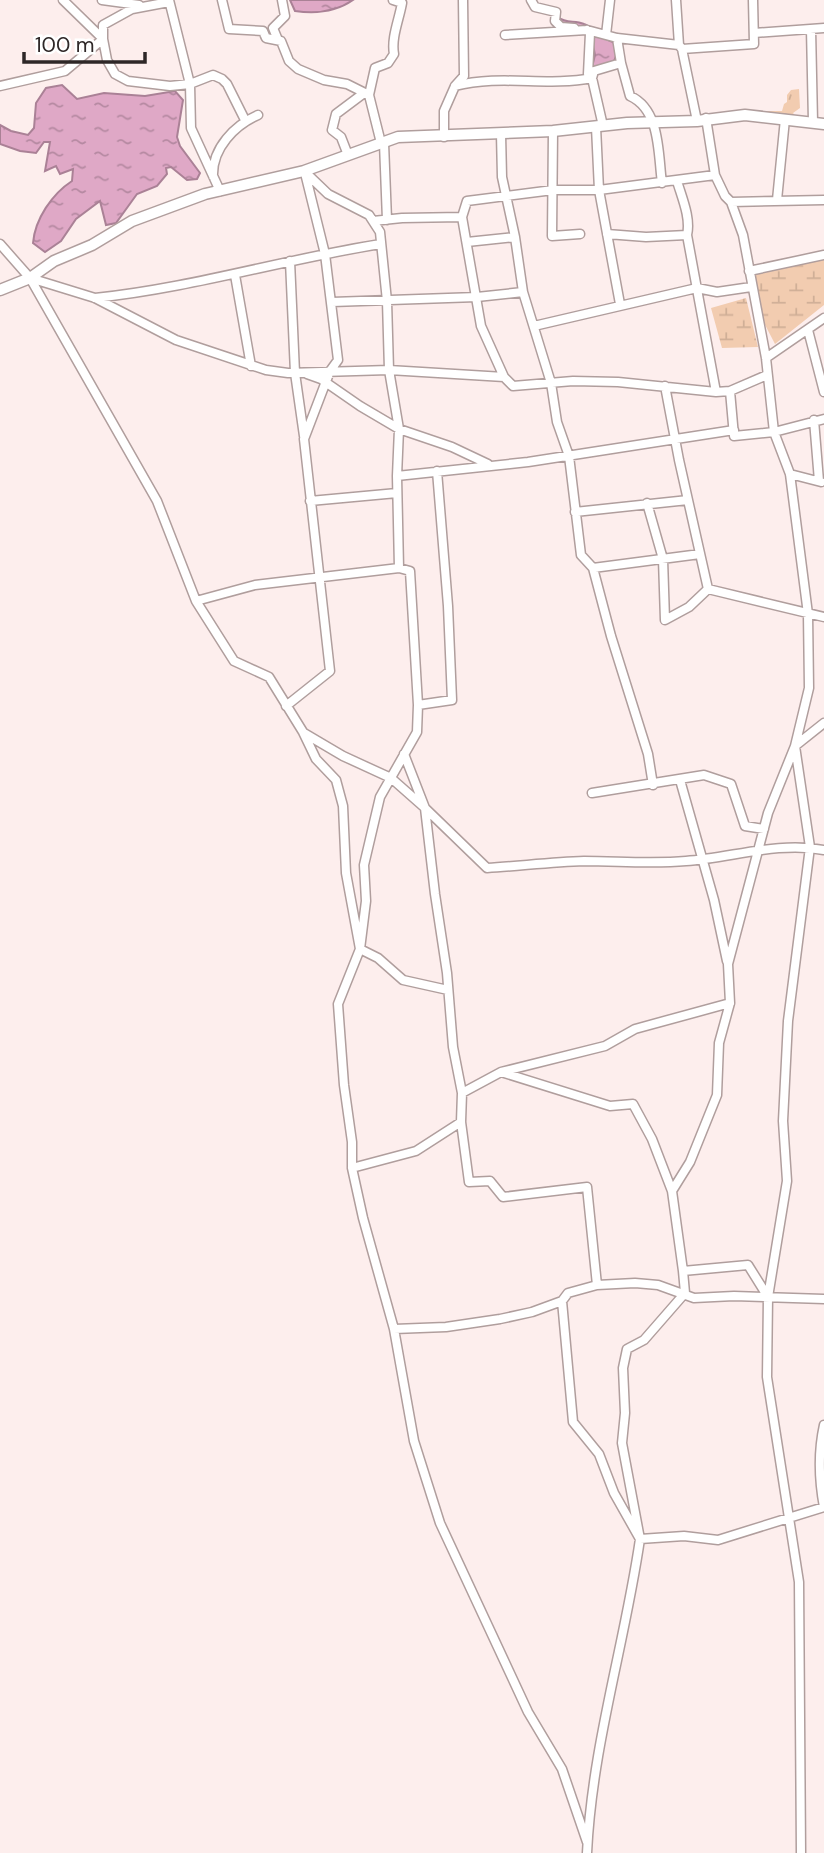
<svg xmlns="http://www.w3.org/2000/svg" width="824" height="1853" font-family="'DM Sans',sans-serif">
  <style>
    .grass { fill: url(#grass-tufts) }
    .wetland { fill: url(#wetland-marsh) }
    .water { fill: url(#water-ripples); stroke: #aa8196; stroke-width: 2 }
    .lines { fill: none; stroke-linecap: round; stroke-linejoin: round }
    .minor-casing { stroke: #b09e9d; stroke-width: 11 }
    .tertiary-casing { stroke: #b09e9d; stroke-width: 13 }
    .minor { stroke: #fff; stroke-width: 8 }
    .tertiary { stroke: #fff; stroke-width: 10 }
  </style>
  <defs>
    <pattern id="grass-tufts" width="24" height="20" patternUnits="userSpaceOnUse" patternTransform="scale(1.75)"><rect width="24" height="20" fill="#f2ccb0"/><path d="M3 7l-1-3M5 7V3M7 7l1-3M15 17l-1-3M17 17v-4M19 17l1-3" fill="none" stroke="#d0af97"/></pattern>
    <pattern id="wetland-marsh" width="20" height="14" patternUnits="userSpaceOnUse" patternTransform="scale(1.75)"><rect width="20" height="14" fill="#f2ccb0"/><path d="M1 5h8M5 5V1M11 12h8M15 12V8" fill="none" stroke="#d0af97"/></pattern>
    <pattern id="water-ripples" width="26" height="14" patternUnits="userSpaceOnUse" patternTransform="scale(1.75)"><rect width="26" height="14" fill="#dfa8c6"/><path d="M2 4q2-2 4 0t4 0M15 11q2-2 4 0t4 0" fill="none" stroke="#b589a1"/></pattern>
  </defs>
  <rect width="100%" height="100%" fill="#fdeeed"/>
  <path class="grass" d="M799,89L800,108L793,113L797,118L787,120L729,118L735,111H782L784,104L787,102V95L791,90Z"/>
  <path class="wetland" d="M824,259V305L775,344L761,317L752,275Z
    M746,298L758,347L722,348L711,308Z"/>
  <path class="water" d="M290,0H353C336,12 316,14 295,11Z
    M558,17C566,24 574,20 584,24C595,28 601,39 613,42L618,51L614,61L590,75L595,55L591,35L560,30Z
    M62,85L77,99L104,93L145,96L175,91L183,100L177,137L180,146L200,173L197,179L187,180L171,167L166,168L167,174L157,186L137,194L116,223L106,225L100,201L76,219L61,241L45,252L33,243C35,219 52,194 72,181L73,169L60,174L56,166L45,171L50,142H44L36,153L20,151L0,144V125L11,131L28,135L34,128L36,103L46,88Z"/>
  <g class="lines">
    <g class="minor-casing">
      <path id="minor" d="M63,0L103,39L107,60L115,74L128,81L170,86L190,84L213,75L222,79L227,84L245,120
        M102,0L139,5
        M169,0L190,84L191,128L220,191
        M222,0L229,29L263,31L266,38L281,41L289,61L298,69L324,80L347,84L369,95
        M531,0L535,7L556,12L555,21L561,27L574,28
        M676,0L679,45L682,49L697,121
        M811,29L813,122
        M587,30L590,33L588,74L592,78L603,126
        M754,33L824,28
        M505,35L587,30L617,38L679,45
        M606,35L610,0
        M617,38L621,63L630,96C661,110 658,155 662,183
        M278,40L273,28L285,16L282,0
        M682,49L754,44L753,0
        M0,86L65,71L103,39V25L132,9L169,2
        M455,86C501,74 547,87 592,78L594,71L621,63
        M706,118L715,175L725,196L731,202L743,235L766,358L774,432L790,474L808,614L809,688L795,746L810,847L788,1021L783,1121L787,1181L768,1297L767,1377L799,1582L801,1853
        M596,127L599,190L620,304
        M553,131L552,236L580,234
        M501,134L502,177L515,237L523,292L551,383L557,422L569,456L581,555L593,568L611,636L648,754L653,785
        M444,137V111L455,86L464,76L463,0
        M348,155L341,137L332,130L336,114L364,93
        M304,171L328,194L369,215L380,232L387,301L389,370L399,429L397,476L399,568L410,571L418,705L417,732L380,797L364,865L366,901L360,949L338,1004L344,1085L352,1142V1168L363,1218L394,1329L414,1441L440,1523L528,1712L562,1769L587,1842
        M213,176C212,148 235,125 258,115
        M777,200L785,119
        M731,202L824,200
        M387,220L384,143L380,139L369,95L375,68L388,63L394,54C391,38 399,20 402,3L393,0
        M373,221L402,218L462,217
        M607,234L646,237L687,235C691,218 682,198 677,181
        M687,235L716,392
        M467,242L515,237
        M0,244L30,278L157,501L196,601L234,661L269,677L303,732L316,759L336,780L343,806L346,873L360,949L378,958L403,980L448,990
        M290,261L295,373L304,436
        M749,271L824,255
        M235,275L251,366
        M30,278L95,298L176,340L266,370L288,373L389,370L504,377L513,386L573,381L618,382L716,392L730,391L767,375
        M95,298C192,288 285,259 381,244
        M332,302L477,297L523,292
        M534,326L697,288L717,292L751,287
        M808,330L824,392
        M766,358L824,318
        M307,374L321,379L360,406L399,429L452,447L488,464
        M504,377L481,326L462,217L467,201L553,190H599L715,175
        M665,386L679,460L708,589
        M730,391L734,436L774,432L824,419
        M814,420L819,481
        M790,474L821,482
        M397,476L528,462L734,430
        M310,501L397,493
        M647,503L663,559L665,620L689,607L708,589
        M575,512L688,500
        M593,568L700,554
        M708,589L824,617
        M196,601L255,585L399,568
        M418,705L452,700L448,606L437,471
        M286,706L330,671L304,439L330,371L338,360L325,254L305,173
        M304,733L343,756L391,778L425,808L435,894L447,973L453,1047L462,1093
        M404,754L425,808L487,868C520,866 552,862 584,861C618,861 652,864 686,861C731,858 778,841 824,850
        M680,780L714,900L727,961
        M592,793L704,775L731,784L745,826L764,829
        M730,1003L635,1029L605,1046L501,1072L462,1093L461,1122L469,1182L490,1181L503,1197L587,1187L597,1285L635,1283L658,1285L694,1298L734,1296L824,1299
        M501,1072L610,1106L633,1104L652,1139L672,1191L683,1271L748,1265L768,1297
        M352,1168L416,1151L461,1122
        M672,1191L690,1162L717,1095L719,1043L730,1003L728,964L768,813L795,746L824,723
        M683,1271L685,1293L644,1340L627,1349L623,1368L625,1413L622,1443L640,1539L684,1536L718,1540L824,1507
        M562,1301L573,1422L599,1454L614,1493L640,1539C625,1643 592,1746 587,1853
        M394,1329L446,1327L500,1319L532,1312L562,1301L568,1293L597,1285
        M824,1507C819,1480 818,1452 824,1425"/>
    </g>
    <g class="tertiary-casing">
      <path id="tertiary" d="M0,290L30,278L54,261L92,245L132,221L205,194L304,171L398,137L553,131L627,123L697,121L745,115L824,124"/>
    </g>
    <use href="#minor" class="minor"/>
    <use href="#tertiary" class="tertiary"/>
  </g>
  <path d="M24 52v10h121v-10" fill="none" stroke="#2e2727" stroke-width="3.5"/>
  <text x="35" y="52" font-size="21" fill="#2e2727" stroke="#ffffff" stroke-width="5" paint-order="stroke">100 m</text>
</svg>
